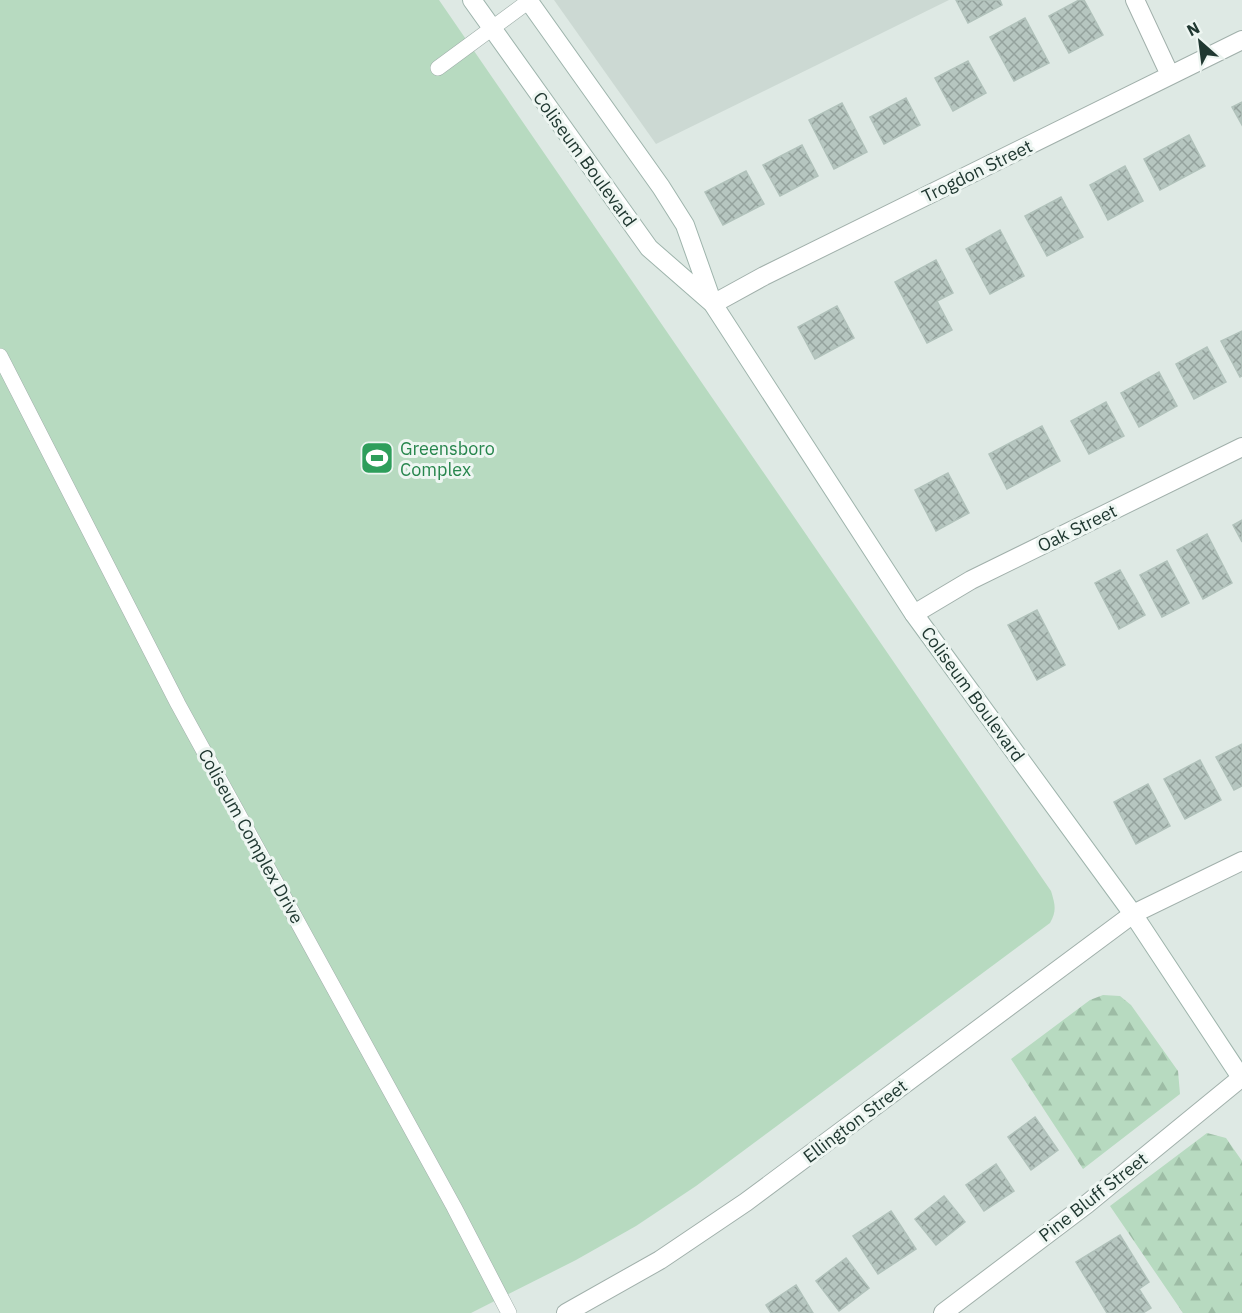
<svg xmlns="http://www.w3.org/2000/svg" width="1242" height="1313" font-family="'IBM Plex Sans',sans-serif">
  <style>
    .built { fill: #ccd9d3 }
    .forest { fill: url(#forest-firs) }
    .pitch { fill: #b7dac0 }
    .building { fill: url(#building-cross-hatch); stroke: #b1c2bb; stroke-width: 1.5 }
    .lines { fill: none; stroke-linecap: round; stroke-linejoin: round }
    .service-casing { stroke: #a1b0ab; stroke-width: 16 }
    .minor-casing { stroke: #a1b0ab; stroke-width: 20 }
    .secondary-casing { stroke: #9eb4ac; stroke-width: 20 }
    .service { stroke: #fff; stroke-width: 15 }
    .minor { stroke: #fff; stroke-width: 18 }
    .secondary { stroke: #fff; stroke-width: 18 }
    .labels { text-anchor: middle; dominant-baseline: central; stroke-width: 6; stroke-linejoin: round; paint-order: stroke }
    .street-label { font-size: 18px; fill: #203831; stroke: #eef6f2 }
    .leisure-label { font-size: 18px; fill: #27864d; stroke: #eef6f2; text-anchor: start }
  </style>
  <defs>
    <pattern id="forest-firs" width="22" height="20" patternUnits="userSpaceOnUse" patternTransform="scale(1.5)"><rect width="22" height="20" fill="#b7dac0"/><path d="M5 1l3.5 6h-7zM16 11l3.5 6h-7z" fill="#9dbca5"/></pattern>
    <pattern id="building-cross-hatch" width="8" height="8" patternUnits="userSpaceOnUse" patternTransform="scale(1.5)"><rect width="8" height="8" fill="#b6c6c0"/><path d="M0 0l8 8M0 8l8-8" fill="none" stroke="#94a29d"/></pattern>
  </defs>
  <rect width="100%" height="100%" fill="#dee9e4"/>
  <path class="built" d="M554,0H949L656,144Z"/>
  <path class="forest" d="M1103,995L1120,996L1131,1005L1178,1071L1180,1094L1083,1169L1011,1059L1090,1000Z
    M1207,1133L1226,1138L1242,1161V1313H1183L1110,1206Z"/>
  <path class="pitch" d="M0,0H439L1051,891C1055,904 1057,911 1050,923L696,1186L636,1226L576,1260L471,1313H0Z"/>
  <path class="building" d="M956,0H1000L1002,5L968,23Z
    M1079,0H1084L1103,35L1069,53L1049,16Z
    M1025,18L1049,63L1014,81L990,37Z
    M968,61L986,93L953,111L935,78Z
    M906,98L920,125L884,144L870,117Z
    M1242,102V125L1232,107Z
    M842,103L867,152L834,169L809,120Z
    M1189,135L1205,166L1160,190L1144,159Z
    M802,145L818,176L780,196L763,165Z
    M1125,166L1143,201L1108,220L1090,185Z
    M746,171L764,204L723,225L705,192Z
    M1061,197L1083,237L1047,256L1025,216Z
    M1000,230L1024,276L990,294L966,249Z
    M936,260L953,293L937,301L952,330L927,343L895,282Z
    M837,306L854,338L815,359L798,327Z
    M1242,331V376L1240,377L1221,341Z
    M1207,347L1226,382L1194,399L1176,364Z
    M1159,372L1177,406L1139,427L1121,393Z
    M1106,402L1124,436L1089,454L1071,421Z
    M1042,426L1060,461L1007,489L989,454Z
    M948,473L969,513L936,531L915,490Z
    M1242,520V542L1233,525Z
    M1207,534L1232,583L1203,599L1177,550Z
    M1167,561L1189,603L1162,617L1140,575Z
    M1120,570L1145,615L1119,629L1095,583Z
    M1037,610L1065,665L1037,680L1008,625Z
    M1242,744V786L1234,790L1216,757Z
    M1200,760L1221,800L1185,819L1164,779Z
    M1148,784L1170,826L1136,844L1114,802Z
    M1035,1117L1058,1150L1031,1170L1008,1137Z
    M996,1164L1014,1191L984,1211L966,1185Z
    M944,1196L965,1222L936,1245L915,1219Z
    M891,1211L916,1249L878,1274L853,1236Z
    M1120,1235L1149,1282L1139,1289L1151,1308L1143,1313H1107L1076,1262Z
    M846,1258L869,1288L839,1311L816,1281Z
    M796,1285L813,1313H771L766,1305Z"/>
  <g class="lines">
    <g class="service-casing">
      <path id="service" d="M438,68L529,1
        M0,356L178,704L454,1207L509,1313"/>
    </g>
    <g class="minor-casing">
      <path id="minor" d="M1135,0L1170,75
        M713,304L764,276L1242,40
        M914,614L971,580L1242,447
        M566,1313L660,1260L746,1202L1133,914L1242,861
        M943,1313L1087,1204L1241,1078"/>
    </g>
    <g class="secondary-casing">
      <path id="secondary" d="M472,0L649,248L712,303
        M528,0L661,187L685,225L713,304L914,614L1133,914L1242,1079"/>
    </g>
    <use href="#service" class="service"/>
    <use href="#minor" class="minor"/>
    <use href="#secondary" class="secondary"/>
  </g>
  <defs>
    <g id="stadium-square" transform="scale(1.725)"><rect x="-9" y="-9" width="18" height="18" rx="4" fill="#2e9e5b" stroke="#eef6f2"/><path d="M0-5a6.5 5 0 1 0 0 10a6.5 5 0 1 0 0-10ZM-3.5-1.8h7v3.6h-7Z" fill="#fff"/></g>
  </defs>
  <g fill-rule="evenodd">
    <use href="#stadium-square" x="377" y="458"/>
  </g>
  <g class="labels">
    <g class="street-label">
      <text transform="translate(585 159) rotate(54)">Coliseum Boulevard</text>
      <text transform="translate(977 171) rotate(-26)">Trogdon Street</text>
      <text transform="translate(1077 528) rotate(-26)">Oak Street</text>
      <text transform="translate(973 694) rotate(54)">Coliseum Boulevard</text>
      <text transform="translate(251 836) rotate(61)">Coliseum Complex Drive</text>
      <text transform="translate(855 1121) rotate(-37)">Ellington Street</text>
      <text transform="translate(1093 1197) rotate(-38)">Pine Bluff Street</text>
    </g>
    <g class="leisure-label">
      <text x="400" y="448">Greensboro<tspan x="400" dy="21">Complex</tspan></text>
    </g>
  </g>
  <g transform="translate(1200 42) rotate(332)" stroke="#eef6f2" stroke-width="4.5" paint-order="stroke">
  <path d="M0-4.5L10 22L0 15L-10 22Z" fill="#203831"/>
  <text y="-9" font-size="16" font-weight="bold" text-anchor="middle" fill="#203831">N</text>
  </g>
</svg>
